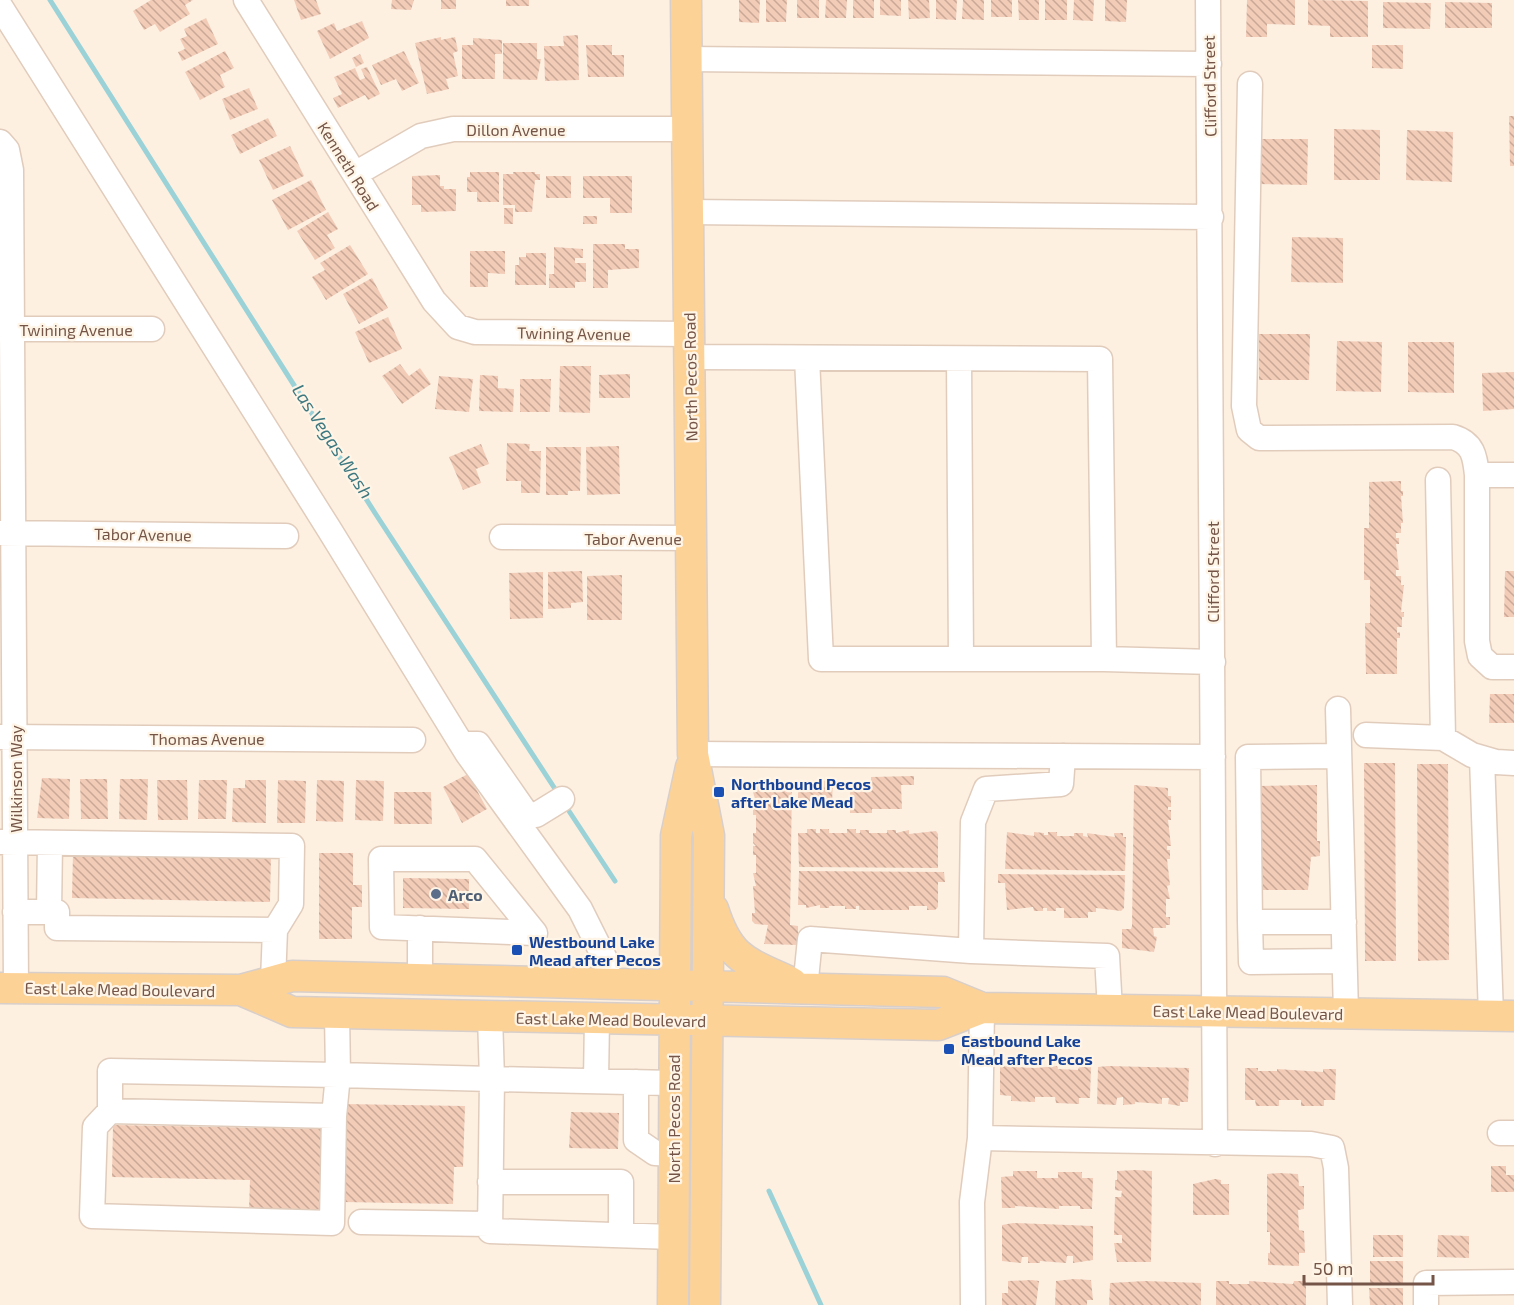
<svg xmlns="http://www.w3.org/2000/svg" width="1514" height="1305" font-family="'Exo 2',sans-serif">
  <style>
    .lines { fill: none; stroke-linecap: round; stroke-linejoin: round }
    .stream { stroke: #9bd2d8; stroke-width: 5 }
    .building { fill: url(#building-back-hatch) }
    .minor-casing { stroke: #e1ccbc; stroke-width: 27 }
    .major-casing { stroke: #d8cfcb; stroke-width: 33 }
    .minor { stroke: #fff; stroke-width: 24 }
    .major { stroke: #fdd297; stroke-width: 30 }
    .transit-dot { fill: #1a4fb4; stroke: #fff5e7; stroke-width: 2 }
    .service-dot { fill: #5c6f8a; stroke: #fff5e7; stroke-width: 2 }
    .labels { text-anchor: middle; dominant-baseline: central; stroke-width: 4.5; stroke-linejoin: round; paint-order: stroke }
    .street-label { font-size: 16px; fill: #745547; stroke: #fff5e7 }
    .transit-label { font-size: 16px; font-weight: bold; fill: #164399; stroke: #fff5e7; text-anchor: start }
    .service-label { font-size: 16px; font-weight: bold; fill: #4e5e75; stroke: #fff5e7; text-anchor: start }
    .water-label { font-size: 18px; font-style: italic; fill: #3e7981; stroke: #fff5e7 }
  </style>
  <defs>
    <pattern id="building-back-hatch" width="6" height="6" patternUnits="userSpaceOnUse" patternTransform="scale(1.5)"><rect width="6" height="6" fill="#f3ccb8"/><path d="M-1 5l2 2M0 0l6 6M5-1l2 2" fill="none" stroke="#c9a897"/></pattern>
  </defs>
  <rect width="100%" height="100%" fill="#fdf0e1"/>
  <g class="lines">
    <path class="stream" d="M50,0L375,513L559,795
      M565,805L615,881
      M769,1191L821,1305"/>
  </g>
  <path class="building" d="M151,0H193L185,5L190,14L160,32L155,24L144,30L133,11Z
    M294,0H316L321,14L301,20Z
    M392,0H414L411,10L391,9Z
    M441,0H456V9H441Z
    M506,0H529V6H506Z
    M739,0H760L759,23L739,22Z
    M766,0H787L786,22H766Z
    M797,0H819V18H797Z
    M826,0H847L846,18H825Z
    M853,0H874V18H853Z
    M880,0H901V16L880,15Z
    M908,0H929L930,18L909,19Z
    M936,0H957L956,20L936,19Z
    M963,0H984V20L962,19Z
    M991,0H1012V17H991Z
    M1018,0H1039V20H1019Z
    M1045,0H1067V20H1045Z
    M1074,0H1094L1093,21L1073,20Z
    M1105,0H1127L1126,22L1105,21Z
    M1247,0H1295V25L1267,24V37H1246Z
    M1308,0L1368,1V37H1330V26L1308,25Z
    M1383,2L1431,3L1430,29L1383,28Z
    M1445,2L1492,3V28H1445Z
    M206,18L218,44L182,61L178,52L185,49L180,39L187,36L184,29Z
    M362,21L369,38L330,59L317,31L334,23L337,31Z
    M578,35L579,80L545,81L544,46H564L563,36Z
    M441,37V40L455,37L458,51L453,53L458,76L446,79L449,89L427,94L415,43Z
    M473,38L502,40V54H495V79H462V45H473Z
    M503,43H537V59H541L537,80L503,79Z
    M586,45H612V55H624V77H588Z
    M1372,45H1403V69L1372,68Z
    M225,51L234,68L220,75L225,87L200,100L185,72Z
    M404,51L419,83L402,91L396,79L381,85L372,65Z
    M360,54L364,63L356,67L352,58Z
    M367,67L380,94L368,100L365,95L338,108L333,98L342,94L334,77L355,68L360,80L365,78L361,69Z
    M249,88L258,109L230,120L222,99Z
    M1509,116H1514V166H1510Z
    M268,118L277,136L240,154L231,135Z
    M1334,129L1380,130V180H1334Z
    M1407,130L1453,132L1452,182L1406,180Z
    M1257,139H1308L1307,185L1257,184Z
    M290,146L304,176L273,190L259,160Z
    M470,172H499V202H477V192H467V177H470Z
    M513,172H535V174H540V180H535L532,212H515V205H503V174H513Z
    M440,175V186H444V189H456V211L421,212V205H412V176Z
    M546,176H571V198H546Z
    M583,176H632V213H610V198H583Z
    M311,180L326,210L288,230L272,200Z
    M504,208H513V224H504Z
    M328,212L338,229L327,235L335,248L315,260L297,231Z
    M583,216H597V224H583Z
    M1292,237L1343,238V283L1291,282Z
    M593,244H625V249H639V268L608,270V288H593Z
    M350,245L368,274L326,300L312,277L325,270L320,263Z
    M554,247L583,249V258H575V263H586V282H575V288H549V274H554Z
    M470,251H505V274L488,273V287H470Z
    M526,253H546V285H515V265H519V257H526Z
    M372,278L388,308L359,324L343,294Z
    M388,317L402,349L369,363L355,332Z
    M1259,334H1310L1309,380H1259Z
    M1337,341L1382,342L1381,392L1336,391Z
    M1408,342H1454V393L1408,392Z
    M400,364L409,376L420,368L431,384L402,404L382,376Z
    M560,366H591L590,413L559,412Z
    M1514,372V409L1483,411L1482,373Z
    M630,374V398H599V375Z
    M480,375L498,376V388L514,389L513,412L479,411Z
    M439,376L473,379L469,412L435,409Z
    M520,379H551L550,412H520Z
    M507,443L530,444L529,451H541L540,493H521V481H506Z
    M481,444L489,464L476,469L481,483L463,490L449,457Z
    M619,446L620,494L587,495L586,447Z
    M546,447H581L580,491H568V495H546Z
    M1401,481V491H1403V496H1401L1403,523H1401V533H1396V538H1399V544H1396L1399,570H1396V576H1401V585H1404L1401,612H1404V617H1402V627H1397V633L1400,632V638H1397V674H1366L1365,623H1370V580H1364V528H1369V482Z
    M582,571L583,602L571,603V608L548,609V572Z
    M1505,571H1514V617H1504Z
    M543,572V618L510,619L509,573Z
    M622,575V620H587V576Z
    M1490,694H1514V723H1489Z
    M1364,763H1395L1396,961H1365Z
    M1417,764H1448L1449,960L1418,961Z
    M468,774L487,809L462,823L443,787Z
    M914,776V785H901L902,809H872V813H850V785H871V777Z
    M42,778L70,779L69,819L37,818Z
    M80,779H107L108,819H81Z
    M120,779H148L147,820L119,819Z
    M157,780H187L188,820H158Z
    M199,780H227L226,819H198Z
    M245,780H266V823L232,822L233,788H245Z
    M278,780L306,781L305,823H277Z
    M317,780L344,781L343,822L316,821Z
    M356,780L384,781L383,821L355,820Z
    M798,780L833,781L832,802L798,801Z
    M774,781H792L790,925L798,926V945L764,944L768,925L755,924L752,921V913H755L753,886H756L753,873H756V855H753V846H756L753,843V833H756V815H753V806H757L753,792H757V783H774Z
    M1134,785L1168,788V796H1171V807H1168V810H1171V820H1168L1171,846H1167V850H1170V859H1167L1170,885L1167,886L1170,899H1166V917H1170V925H1166V928H1153L1154,936L1157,937L1154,952L1122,948V929H1131L1132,926Z
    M1317,785V841H1320V856L1311,857L1308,890H1252L1257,786Z
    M394,792H431L432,824H394Z
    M807,829H816V833H820V829H829V833H847V829H856V833H860V830H869V833H887V830H896V833L909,830V834L936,831L938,834V868L799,867L798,833H807Z
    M1007,832L1034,836V832L1044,833V835H1048V832H1057V836H1074V833H1083V836L1088,837L1087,833L1115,837L1114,833H1123V837H1126L1125,871L1005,869Z
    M73,852L271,856L270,902L72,898Z
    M319,853H353V885H362V907H352V939H319Z
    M799,871L944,872L945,882H938V907L935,910H927V906H909V910H859V906H856V909H845V906H829V908H820V905L806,908V905H798Z
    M998,874L1125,875L1124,908L1121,911L1096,908V912H1088V918H1064V908H1056V911H1047V908H1043V911H1034L1033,907L1007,910L1005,883H998Z
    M403,878L469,879V909L403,908Z
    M1000,1066L1034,1068L1057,1066L1058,1069L1078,1070L1079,1067H1091L1090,1098H1079V1104L1056,1103L1055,1097H1035V1102L1011,1101V1096L1000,1095Z
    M1108,1066L1189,1068L1188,1102H1180V1106L1168,1104L1169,1098H1162V1104L1135,1102V1104L1123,1105V1097L1117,1098L1116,1105L1097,1104L1098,1067Z
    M1245,1068H1258V1071H1277V1069L1323,1072V1069H1336L1335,1100H1324V1106H1301V1100H1279V1106H1256L1255,1100H1245Z
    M344,1104L465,1106L463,1167H454L453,1204L343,1202Z
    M571,1112L619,1113L618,1149L569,1148Z
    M113,1125L323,1129L321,1211L249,1209L250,1180L112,1177Z
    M1491,1166H1506V1175H1514V1192H1491Z
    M1136,1170L1152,1171L1151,1262H1117L1114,1243H1122V1235H1114L1115,1197H1121L1122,1191L1115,1190V1180H1117V1171Z
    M1013,1171H1037V1178H1058V1172H1082V1178H1093L1092,1209H1080V1206H1059V1209L1015,1206V1208H1002L1001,1177L1013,1176Z
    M1279,1173L1298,1174L1299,1186H1304V1209L1298,1210L1299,1230L1304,1231L1305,1253H1299V1266L1268,1265V1253H1270V1232H1267V1174Z
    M1215,1179L1221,1180V1184H1229V1215H1193V1184Z
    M1013,1223L1093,1226V1260L1073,1263V1256H1067L1066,1263L1040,1261V1263H1028V1257H1022L1021,1263L1002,1261V1225Z
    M1373,1235H1403V1257H1373Z
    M1438,1235L1469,1236V1258L1437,1257Z
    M1370,1261H1403V1284L1370,1283Z
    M1074,1279L1091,1280L1093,1300H1087V1305H1055L1056,1281Z
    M1032,1280L1039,1281L1036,1305H1002V1293H1008V1281Z
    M1145,1281L1201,1283V1305H1109L1110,1283Z
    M1216,1281H1229V1284H1249V1281L1293,1284L1294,1281H1306V1305H1216Z
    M1369,1288H1403V1305H1370Z"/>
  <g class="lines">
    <g class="minor-casing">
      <path id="minor" d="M246,0L434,301L458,327L475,332L689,334
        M1208,0L1215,1144
        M0,6L329,529L467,753
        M687,59L1209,64
        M1250,84L1244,406L1249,430L1259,438L1453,437C1473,443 1475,456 1477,475H1514
        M0,142L7,150L11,170L16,988
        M355,174L421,136L453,129H688
        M688,212L1211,217
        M0,329H152
        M689,357L1100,359L1104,659
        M807,358L821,659H1104L1213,662
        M959,359L961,659
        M1477,475V641L1480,656L1492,667H1514
        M1438,480L1443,738
        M0,533L286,536
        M502,537L691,538
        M1338,709L1346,1013
        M1366,735L1443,738L1472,755L1496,762L1514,763
        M0,737L413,740
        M693,754L1213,757
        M1339,756L1248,757L1250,922H1344
        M1482,758L1491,1015
        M562,799L536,815L526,813L478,744H469L467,753L580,909L607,963V984
        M0,842L292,846L291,904L275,930
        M381,859H475L535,933L382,927Z
        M15,912H57V928L275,930L273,981
        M49,912L50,843
        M1250,922L1251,962L1344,961
        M971,951L973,822L986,789L1061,784L1063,756
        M420,979V928
        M805,989L810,939L971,951L1107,956L1110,1010
        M337,1013L338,1075L492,1079L490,1231L673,1237
        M490,1016L492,1079L673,1083
        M110,1071L338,1075L334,1116L110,1111Z
        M596,1081L597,1018
        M636,1082V1140L655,1153L673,1154
        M110,1111L95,1127L92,1216L332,1223L334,1116
        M1500,1133H1514
        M980,1138L1311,1144L1332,1148L1336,1168L1340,1305
        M490,1182H621V1235
        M361,1222L489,1224
        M973,1305L972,1202L980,1138L982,1008
        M1426,1305V1283L1514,1282"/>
    </g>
    <g class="major-casing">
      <path id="major" d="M686,0L693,754L709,836L705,1305
        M713,909C729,960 747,962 792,983
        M0,988L241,990L292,976L943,992L982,1008L1514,1016
        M241,990L292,1012L938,1025L982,1008
        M673,1305L676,836L691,767"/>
    </g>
    <use href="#minor" class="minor"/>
    <use href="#major" class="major"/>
  </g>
  <g class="transit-dot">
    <rect x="713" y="786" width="12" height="12" rx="3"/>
    <rect x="511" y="944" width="12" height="12" rx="3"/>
    <rect x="943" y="1043" width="12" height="12" rx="3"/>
  </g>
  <circle class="service-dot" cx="436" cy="894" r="6"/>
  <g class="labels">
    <g class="street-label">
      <text transform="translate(1209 86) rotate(-91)">Clifford Street</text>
      <text x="516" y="129">Dillon Avenue</text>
      <text transform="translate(349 166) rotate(58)">Kenneth Road</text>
      <text x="76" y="329">Twining Avenue</text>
      <text transform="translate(574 333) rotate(1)">Twining Avenue</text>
      <text transform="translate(690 377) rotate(-91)">North Pecos Road</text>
      <text transform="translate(143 534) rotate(1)">Tabor Avenue</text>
      <text x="633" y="538">Tabor Avenue</text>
      <text transform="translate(1212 572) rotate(-90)">Clifford Street</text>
      <text x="207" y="738">Thomas Avenue</text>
      <text transform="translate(15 779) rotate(-90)">Wilkinson Way</text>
      <text transform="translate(120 989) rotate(1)">East Lake Mead Boulevard</text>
      <text transform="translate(1248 1012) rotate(1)">East Lake Mead Boulevard</text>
      <text transform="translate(611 1019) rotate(1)">East Lake Mead Boulevard</text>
      <text transform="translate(673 1119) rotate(-90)">North Pecos Road</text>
    </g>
    <g class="transit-label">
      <text x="731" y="783">Northbound Pecos<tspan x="731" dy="18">after Lake Mead</tspan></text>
      <text x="529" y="941">Westbound Lake<tspan x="529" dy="18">Mead after Pecos</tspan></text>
      <text x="961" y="1040">Eastbound Lake<tspan x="961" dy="18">Mead after Pecos</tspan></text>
    </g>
    <g class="service-label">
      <text x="448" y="894">Arco</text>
    </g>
    <g class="water-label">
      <text transform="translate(333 441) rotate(57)">Las Vegas Wash</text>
    </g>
  </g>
  <path d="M1304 1275v9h129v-9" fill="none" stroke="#745547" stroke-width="3"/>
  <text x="1313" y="1275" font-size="18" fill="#745547" stroke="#fff5e7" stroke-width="4.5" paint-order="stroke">50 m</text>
</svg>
